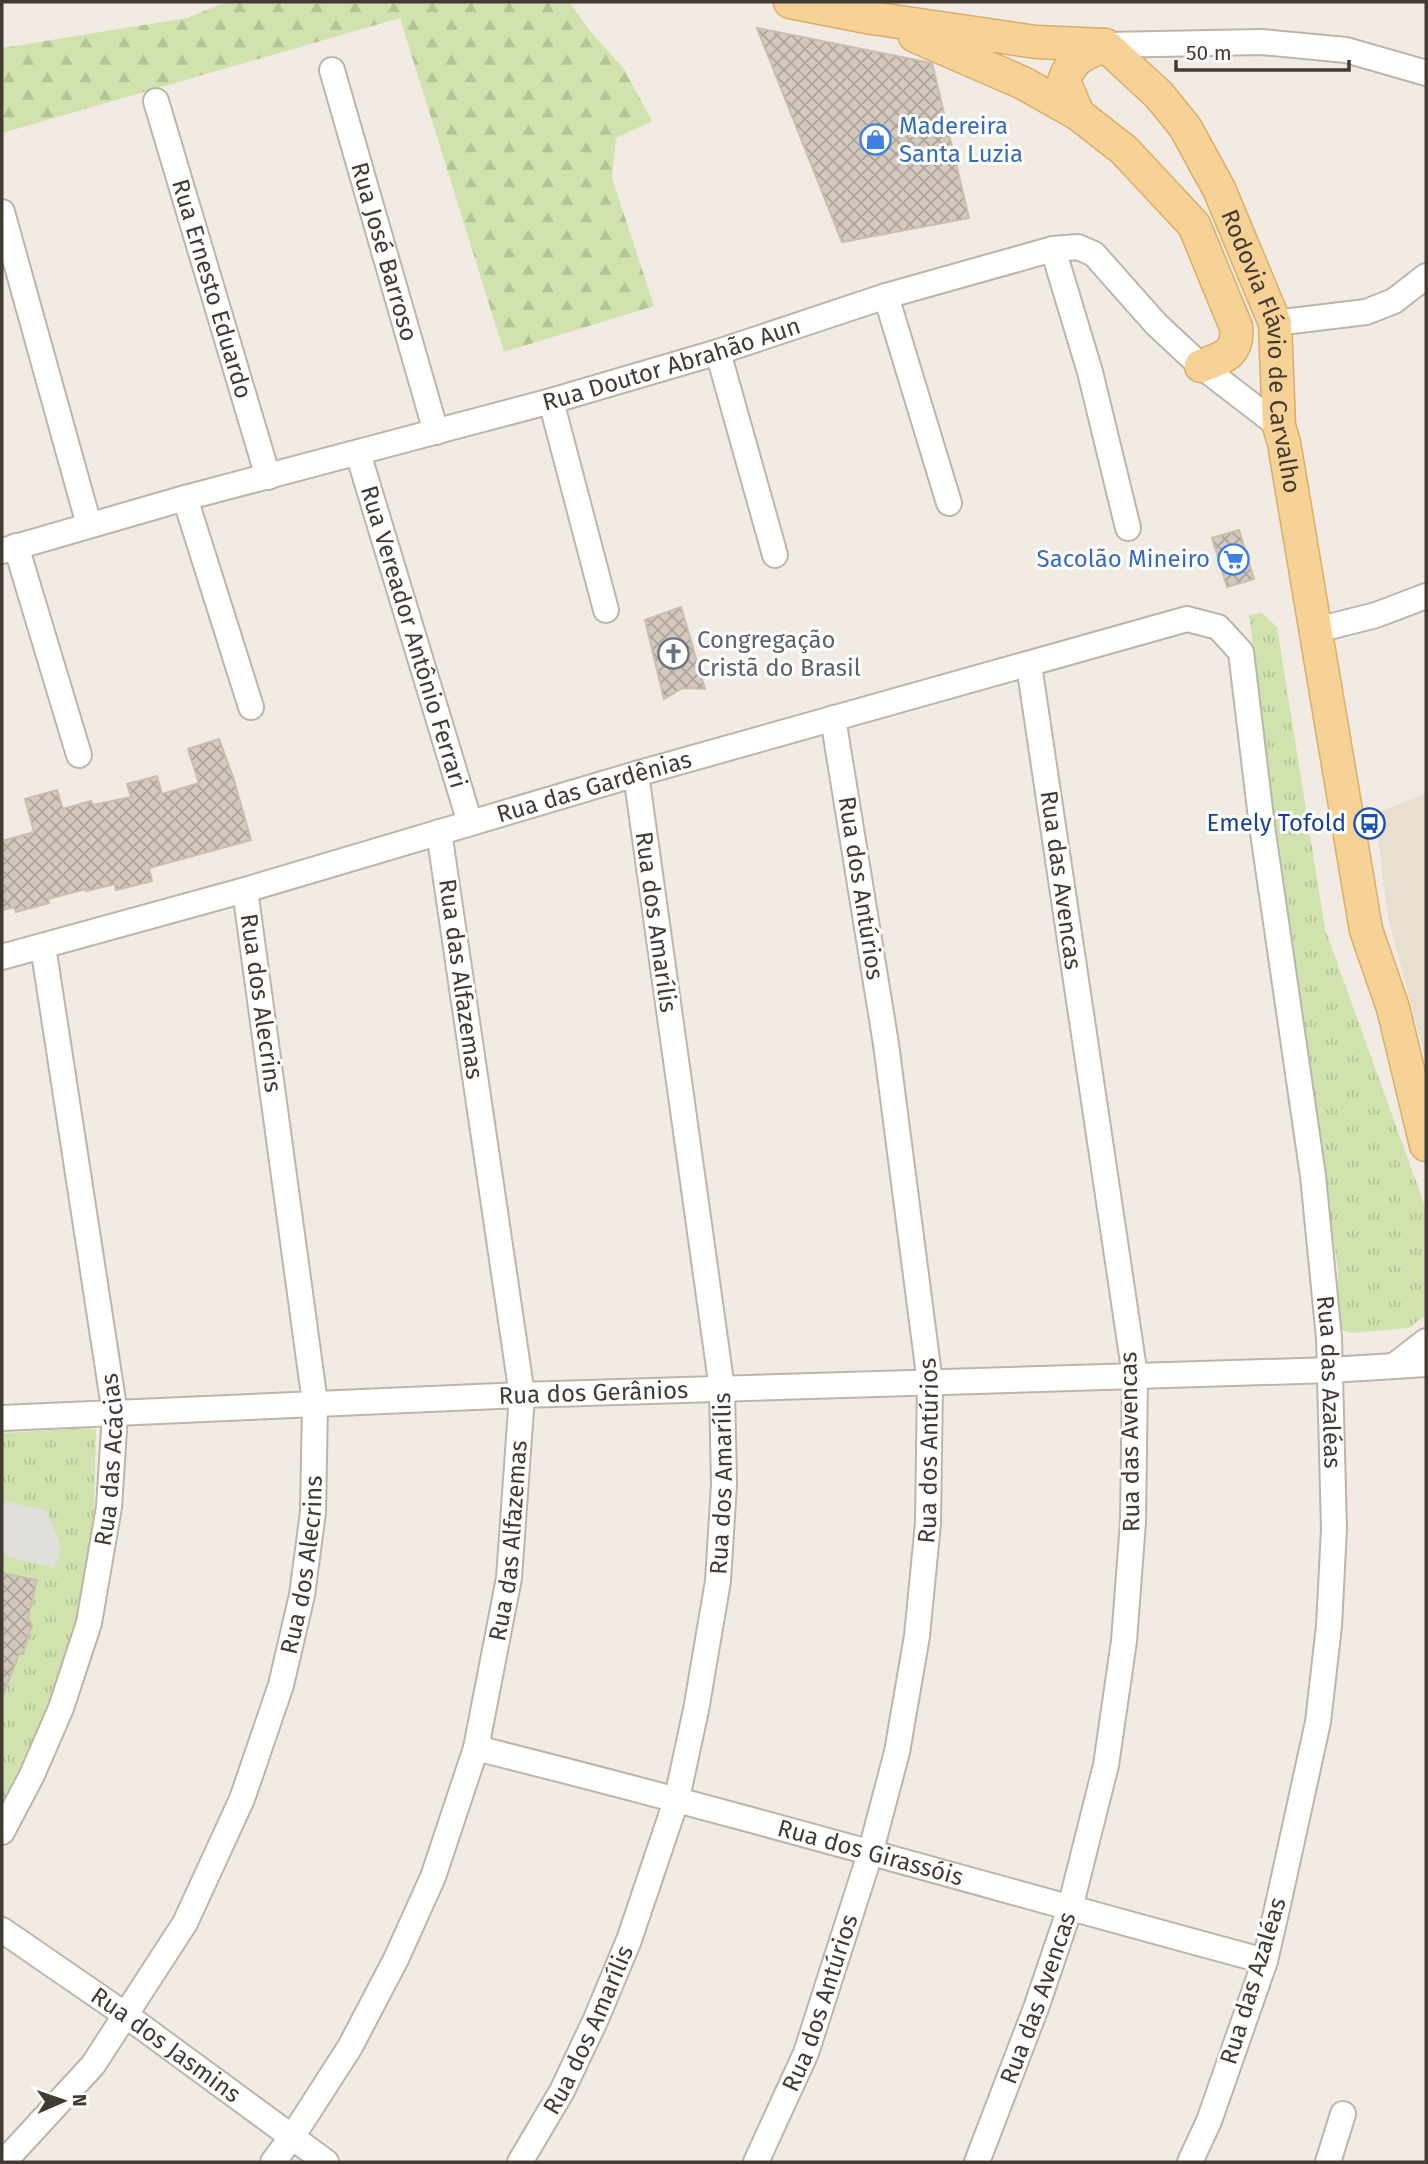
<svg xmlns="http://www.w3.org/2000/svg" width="1428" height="2164" viewBox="0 0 1428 2164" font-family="'Fira Sans',sans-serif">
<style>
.education{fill:#e9dfce}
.forest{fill:url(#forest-firs)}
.park{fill:url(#park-tufts)}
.parking{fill:#e1dfdc}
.building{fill:url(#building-cross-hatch);stroke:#ccbdae;stroke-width:2}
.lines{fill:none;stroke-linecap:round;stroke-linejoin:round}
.minor-casing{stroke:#beb5aa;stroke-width:28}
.major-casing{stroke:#dbad67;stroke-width:35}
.minor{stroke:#fff;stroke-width:24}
.major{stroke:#f7d296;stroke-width:32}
.labels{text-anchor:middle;stroke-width:6;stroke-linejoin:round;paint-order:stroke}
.shop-label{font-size:24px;fill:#366cbe;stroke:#fff;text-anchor:start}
.street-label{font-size:24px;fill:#423b34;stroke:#fff}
.worship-label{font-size:24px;fill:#5b616d;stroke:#fff;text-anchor:start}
.transit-label{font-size:24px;fill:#164399;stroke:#fff;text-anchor:end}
</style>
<defs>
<pattern id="forest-firs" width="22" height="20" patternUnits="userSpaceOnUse" patternTransform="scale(1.75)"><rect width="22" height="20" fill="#d0e3ae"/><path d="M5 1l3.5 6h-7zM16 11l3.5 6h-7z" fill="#b4c496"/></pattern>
<pattern id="park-tufts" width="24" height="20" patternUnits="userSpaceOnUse" patternTransform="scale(1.75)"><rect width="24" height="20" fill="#d0e3ae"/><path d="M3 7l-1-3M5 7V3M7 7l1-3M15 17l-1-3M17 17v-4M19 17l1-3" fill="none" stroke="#b4c496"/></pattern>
<pattern id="building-cross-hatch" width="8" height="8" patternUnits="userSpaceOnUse" patternTransform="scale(1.75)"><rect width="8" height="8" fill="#d4c9bd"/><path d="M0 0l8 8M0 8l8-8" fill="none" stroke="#aea49a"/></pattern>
</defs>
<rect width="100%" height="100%" fill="#f1ebe4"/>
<polygon class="education" points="1426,793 1426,1056 1424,1054 1388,917 1375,814"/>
<polygon class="forest" points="227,2 569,2 590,31 624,69 652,121 616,138 612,178 654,306 504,352 400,18 2,133 2,48 187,18"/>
<g class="park">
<polygon points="1262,613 1277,627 1325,929 1426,1209 1426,1315 1409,1328 1351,1333 1337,1328 1338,1270 1299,1007 1249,615"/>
<polygon points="89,1428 96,1430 94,1509 83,1591 66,1666 2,1815 2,1433"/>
</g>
<polygon class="parking" points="2,1501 46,1510 61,1546 54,1568 2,1555"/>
<g class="building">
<polygon points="757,28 932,63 969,218 842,242"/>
<polygon points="1239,530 1254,579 1227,587 1212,538"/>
<polygon points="681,607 705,689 683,688 664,699 645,620"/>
<polygon points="219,739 234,780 251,840 149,868 152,881 116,890 115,884 86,891 86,889 48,899 49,903 16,912 14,907 2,910 2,841 34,832 25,799 57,790 63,809 91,801 93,805 131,797 127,784 157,776 162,794 199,783 188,749"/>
<polygon points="2,1573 37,1580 28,1618 32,1625 23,1654 19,1654 3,1695"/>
</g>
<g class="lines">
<defs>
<g id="minor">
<polyline points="1105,45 1262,42 1346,50 1426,73"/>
<path id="s1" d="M332,70L436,432"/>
<path id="s2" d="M156,101L268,477"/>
<polyline points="2,212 89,525"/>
<polyline points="1053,249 1090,372 1128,528"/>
<polyline points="886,296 949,503"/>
<polyline points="1275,323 1366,312 1394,301 1426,276"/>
<polyline points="718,352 775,555"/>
<polyline points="551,401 606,610"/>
<path id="s3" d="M358,453L470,823"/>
<polyline points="185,498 251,707"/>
<polyline points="16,546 79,755"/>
<path id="s4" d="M2,551L185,498L551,401L718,352L886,296L1053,249L1078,247L1094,254L1156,324L1201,366L1279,426"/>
<polyline points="1317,630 1376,615 1426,596"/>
<path id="s5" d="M2,957L245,890L636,774L1187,619L1218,627L1241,652L1262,826L1313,1176L1329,1338L1334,1529L1329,1626L1318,1722L1277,1909L1265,1961L1209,2121L1190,2162"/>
<polyline points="1395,1365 1426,1341"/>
<path id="s6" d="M2,1418L522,1395L1331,1370L1426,1364"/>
<path id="s7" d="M476,1748C740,1814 1002,1890 1265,1961"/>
<path id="s8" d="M2,1832L32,1775L61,1708L89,1623L109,1507L115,1414L43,946"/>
<path id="s9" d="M2,1930L127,2016L326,2162"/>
<path id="s10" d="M2,2161L13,2152L93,2065L185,1923L242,1799L281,1685L302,1595L313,1512L315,1403L245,890"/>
<path id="s11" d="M273,2162L292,2137L350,2047L396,1959L433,1877L476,1748L509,1578L522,1395L439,832"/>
<path id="s12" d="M520,2162L562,2091L596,2019L629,1940L677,1798L696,1710L718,1581L724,1484L722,1389L636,774"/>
<path id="s13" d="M756,2162L806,2053L870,1854L897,1752L917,1636L928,1523L930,1383L886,1044L833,718"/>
<path id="s14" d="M977,2162L1036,2008L1070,1908L1106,1765L1124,1641L1133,1522L1135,1376L1029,665"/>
<polyline points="1328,2162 1343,2114"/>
</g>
<g id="major">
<path id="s15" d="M790,2L872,18L1036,42L1105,45L1159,95L1185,127L1219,189L1275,323L1279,426L1284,443L1366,930L1393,1008L1426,1145"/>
<path d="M915,36L1023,83L1078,114L1124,150L1194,225L1236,327C1239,354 1224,357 1201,366"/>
<path d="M1078,114L1064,81C1072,57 1084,55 1105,45"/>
</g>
</defs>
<use href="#minor" class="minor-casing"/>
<use href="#major" class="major-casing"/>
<use href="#minor" class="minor"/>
<use href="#major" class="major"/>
</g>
<defs>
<symbol id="shop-ring" viewBox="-11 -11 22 22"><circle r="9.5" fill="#fff" stroke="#3f7fe0" stroke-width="1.5"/><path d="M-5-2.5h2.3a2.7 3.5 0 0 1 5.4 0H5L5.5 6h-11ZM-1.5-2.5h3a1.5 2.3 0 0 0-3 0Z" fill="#3f7fe0"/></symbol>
<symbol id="supermarket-ring" viewBox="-11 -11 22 22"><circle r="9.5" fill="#fff" stroke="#3f7fe0" stroke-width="1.5"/><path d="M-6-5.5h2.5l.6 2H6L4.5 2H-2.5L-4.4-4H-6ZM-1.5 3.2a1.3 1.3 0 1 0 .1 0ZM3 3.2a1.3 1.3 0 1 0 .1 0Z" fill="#3f7fe0"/></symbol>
<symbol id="church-ring" viewBox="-11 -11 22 22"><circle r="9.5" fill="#fff" stroke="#6b7280" stroke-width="1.5"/><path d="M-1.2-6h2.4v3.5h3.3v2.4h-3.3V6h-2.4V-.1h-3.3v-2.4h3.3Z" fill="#6b7280"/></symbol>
<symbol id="bus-ring" viewBox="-11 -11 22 22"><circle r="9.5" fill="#fff" stroke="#1a4fb4" stroke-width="1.5"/><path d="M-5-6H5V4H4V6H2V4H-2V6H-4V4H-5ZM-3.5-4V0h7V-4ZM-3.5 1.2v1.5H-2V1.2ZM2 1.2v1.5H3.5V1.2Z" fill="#1a4fb4"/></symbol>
</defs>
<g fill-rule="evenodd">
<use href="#shop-ring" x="858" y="122" width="35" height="35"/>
<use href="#supermarket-ring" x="1216" y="542" width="35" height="35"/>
<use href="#church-ring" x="656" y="636" width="35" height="35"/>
<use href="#bus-ring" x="1352" y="806" width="35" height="35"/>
</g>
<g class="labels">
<g class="shop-label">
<text x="899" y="134">Madereira<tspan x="899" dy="28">Santa Luzia</tspan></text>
<text x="1210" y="567" text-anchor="end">Sacolão Mineiro</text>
</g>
<g class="street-label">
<text dy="8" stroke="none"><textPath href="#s1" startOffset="189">Rua José Barroso</textPath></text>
<text dy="8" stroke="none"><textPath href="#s2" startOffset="196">Rua Ernesto Eduardo</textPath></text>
<text dy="8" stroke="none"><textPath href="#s15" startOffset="674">Rodovia Flávio de Carvalho</textPath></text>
<text dy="8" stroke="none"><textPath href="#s4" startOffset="695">Rua Doutor Abrahão Aun</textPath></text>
<text dy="8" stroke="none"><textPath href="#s3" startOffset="192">Rua Vereador Antônio Ferrari</textPath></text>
<text dy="8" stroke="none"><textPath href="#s5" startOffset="616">Rua das Gardênias</textPath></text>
<text transform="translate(1061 880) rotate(82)" y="8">Rua das Avencas</text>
<text transform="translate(861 888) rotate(81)" y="8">Rua dos Antúrios</text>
<text transform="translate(656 922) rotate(82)" y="8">Rua dos Amarílis</text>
<text transform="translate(461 979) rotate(82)" y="8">Rua das Alfazemas</text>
<text transform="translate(261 1003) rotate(82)" y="8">Rua dos Alecrins</text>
<text dy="8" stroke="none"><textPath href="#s5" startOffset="2034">Rua das Azaléas</textPath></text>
<text dy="8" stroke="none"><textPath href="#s6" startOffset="592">Rua dos Gerânios</textPath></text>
<text transform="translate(1130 1442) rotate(-91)" y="8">Rua das Avencas</text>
<text dy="8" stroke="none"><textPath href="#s13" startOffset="738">Rua dos Antúrios</textPath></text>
<text dy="8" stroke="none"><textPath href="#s8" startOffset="392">Rua das Acácias</textPath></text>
<text dy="8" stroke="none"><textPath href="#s12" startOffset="716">Rua dos Amarílis</textPath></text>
<text dy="8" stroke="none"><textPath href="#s11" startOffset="674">Rua das Alfazemas</textPath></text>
<text dy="8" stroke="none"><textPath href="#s10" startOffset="681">Rua dos Alecrins</textPath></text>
<text dy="8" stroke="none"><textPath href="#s7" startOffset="408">Rua dos Girassóis</textPath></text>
<text transform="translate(1253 1981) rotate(-73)" y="8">Rua das Azaléas</text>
<text dy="8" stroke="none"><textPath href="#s14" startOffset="175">Rua das Avencas</textPath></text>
<text dy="8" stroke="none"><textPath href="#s13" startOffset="172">Rua dos Antúrios</textPath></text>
<text dy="8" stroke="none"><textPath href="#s12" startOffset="149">Rua dos Amarílis</textPath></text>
<text dy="8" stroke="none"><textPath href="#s9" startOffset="200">Rua dos Jasmins</textPath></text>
</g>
<g class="worship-label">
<text x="697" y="648">Congregação<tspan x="697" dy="28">Cristã do Brasil</tspan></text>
</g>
<g class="transit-label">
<text x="1346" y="831">Emely Tofold</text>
</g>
</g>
<rect width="1428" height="2164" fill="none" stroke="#423b34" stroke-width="7"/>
<g transform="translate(63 2101) rotate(88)" stroke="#ffffff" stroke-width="5" paint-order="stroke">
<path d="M0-5L12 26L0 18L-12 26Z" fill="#423b34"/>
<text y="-10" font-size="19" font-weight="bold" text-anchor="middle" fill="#423b34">N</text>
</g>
<path d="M1176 60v10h173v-10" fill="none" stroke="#423b34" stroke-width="3.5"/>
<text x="1186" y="60" font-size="21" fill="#423b34" stroke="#ffffff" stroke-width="5" paint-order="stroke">50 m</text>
</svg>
